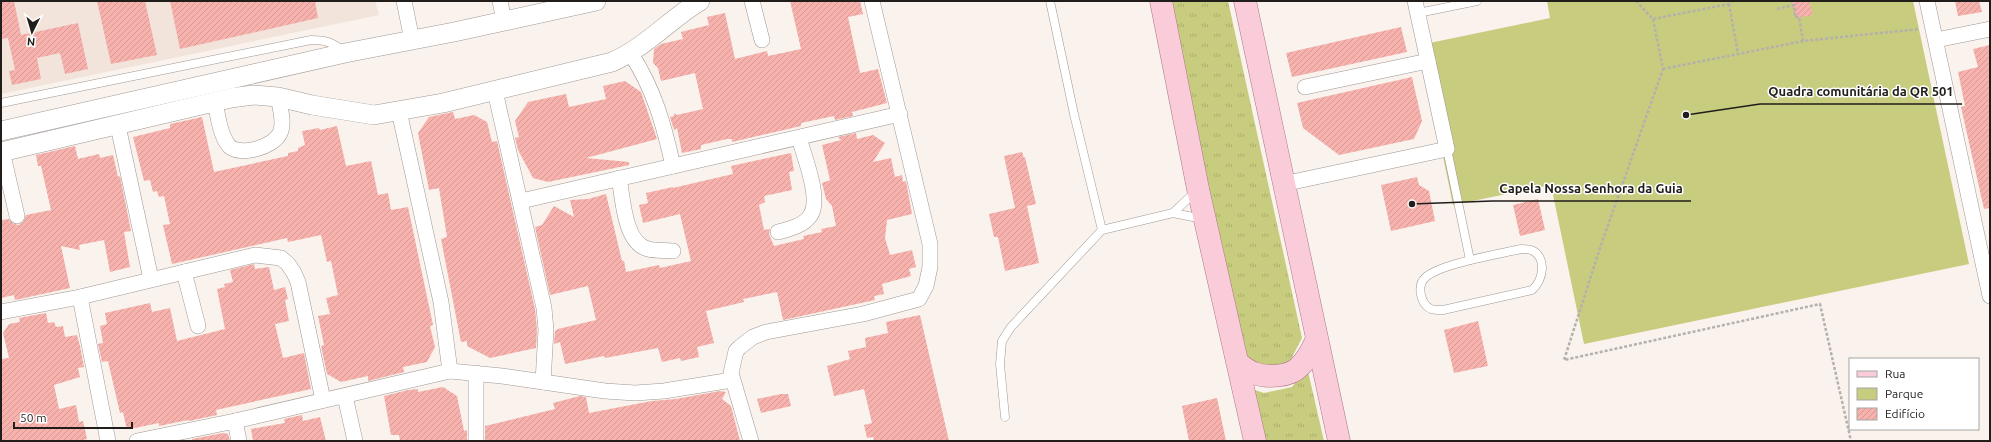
<svg xmlns="http://www.w3.org/2000/svg" width="1991" height="442" viewBox="0 0 1991 442" font-family="Ubuntu,sans-serif">
<style>
.built{fill:#f2e4db}
.grass{fill:url(#grass-tufts)}
.park{fill:#c8cc7e}
.building{fill:url(#building-hatch)}
.lines{fill:none;stroke-linecap:round;stroke-linejoin:round}
.service-casing{stroke:#9f9894;stroke-width:9}
.minor-casing{stroke:#9f9894;stroke-width:16}
.tertiary-casing{stroke:#9f9894;stroke-width:20}
.primary-casing{stroke:#ac7886;stroke-width:23}
.path{stroke:#b6b0ac;stroke-width:2.5;stroke-dasharray:3 2;stroke-linecap:butt}
.service{stroke:#fff;stroke-width:8}
.minor{stroke:#fff;stroke-width:15}
.tertiary{stroke:#fff;stroke-width:19}
.primary{stroke:#facbd9;stroke-width:22}
.leader{fill:none;stroke:#201d1b;stroke-width:1.5}
.callout-dot{fill:#201d1b;stroke:#fff;stroke-width:1.5}
.callout-label{font-size:13px;text-anchor:middle;font-weight:bold;fill:#201d1b;stroke:#fff;stroke-width:3;stroke-linejoin:round;paint-order:stroke}
</style>
<defs>
<pattern id="grass-tufts" width="24" height="20" patternUnits="userSpaceOnUse"><rect width="24" height="20" fill="#c8cc7e"/><path d="M3 7l-1-3M5 7V3M7 7l1-3M15 17l-1-3M17 17v-4M19 17l1-3" fill="none" stroke="#acaf6c"/></pattern>
<pattern id="building-hatch" width="6" height="6" patternUnits="userSpaceOnUse"><rect width="6" height="6" fill="#f7b2ad"/><path d="M-1 1l2-2M0 6l6-6M5 7l2-2" fill="none" stroke="#d39994"/></pattern>
</defs>
<rect width="100%" height="100%" fill="#f9f2ed"/>
<polygon class="built" points="1,1 375,1 379,15 1,94"/>
<g class="grass">
<polygon points="1162,1 1228,1 1302,338 1290,361 1274,372 1241,359"/>
<polygon points="1307,367 1324,441 1256,441 1243,386 1264,393 1292,387"/>
</g>
<polygon class="park" points="1547,1 1913,1 1969,264 1584,344 1551,185 1453,205 1420,45 1550,18"/>
<g class="building">
<polygon points="1,1 14,1 21,35 78,23 88,69 65,74 60,53 37,58 41,79 12,85 9,71 15,70 8,38 1,39"/>
<polygon points="97,1 145,1 157,55 111,64"/>
<polygon points="170,1 315,1 318,18 180,49"/>
<polygon points="790,1 860,1 863,14 848,17 860,73 878,69 887,103 852,112 853,116 835,120 834,116 801,123 801,126 732,142 732,139 727,139 701,145 701,149 682,153 677,128 674,130 670,117 674,116 674,113 677,115 703,109 695,73 661,81 658,68 653,63 654,49 661,44 683,39 681,32 709,25 707,17 725,13 735,59 767,51 768,56 801,49"/>
<polygon points="1791,1 1809,1 1813,15 1796,18"/>
<polygon points="1955,1 1979,1 1982,12 1958,16"/>
<polygon points="1401,27 1407,52 1292,77 1286,53"/>
<polygon points="1990,45 1990,208 1984,209 1961,107 1965,106 1958,72 1978,67 1973,49"/>
<polygon points="1412,77 1422,121 1414,139 1339,155 1303,128 1297,103"/>
<polygon points="625,81 641,92 657,139 586,158 629,162 629,165 548,182 533,178 518,150 515,138 519,137 515,121 528,102 566,94 569,107 606,99 603,86"/>
<polygon points="453,112 455,119 474,115 487,122 492,142 497,141 535,309 537,330 536,348 490,358 467,346 467,341 461,342 441,239 447,237 439,188 429,190 418,133 429,117"/>
<polygon points="202,117 214,172 288,156 288,153 298,151 298,148 305,145 302,131 319,128 320,130 337,126 346,166 371,161 378,195 388,193 391,210 408,207 433,325 430,326 435,347 427,362 403,367 404,372 368,381 368,376 341,382 327,374 321,346 324,345 318,316 330,314 326,298 338,295 331,261 327,262 321,235 288,242 287,238 172,264 163,225 170,224 164,196 159,197 157,191 153,192 150,180 144,181 133,137 170,128 170,124"/>
<polygon points="856,133 857,139 873,135 885,143 873,162 891,158 895,177 902,175 903,182 906,181 912,214 887,220 885,238 890,255 912,250 916,267 909,269 911,276 882,284 884,294 874,296 875,300 783,320 777,292 743,299 744,302 706,311 714,343 697,347 699,357 681,361 680,358 662,362 658,348 605,358 604,356 565,364 560,342 554,344 555,331 558,329 596,320 588,286 550,295 535,227 542,225 554,206 574,217 570,200 588,199 606,194 622,261 624,261 626,272 659,265 660,268 691,261 680,214 643,223 639,205 648,203 646,193 673,187 673,188 733,174 731,166 791,153 794,171 789,172 792,190 764,196 765,202 759,205 764,230 770,229 769,234 774,246 804,239 803,236 822,232 821,229 836,226 832,206 826,199 822,183 830,180 822,145 841,140 838,137"/>
<polygon points="75,146 78,159 99,154 100,158 113,155 118,177 120,176 131,231 124,232 130,267 110,272 104,240 79,245 80,250 61,246 70,288 15,300 14,295 1,298 1,220 9,219 14,224 19,225 23,222 26,215 51,210 41,166 38,166 36,155"/>
<polygon points="1022,152 1024,158 1025,157 1036,204 1027,206 1039,263 1005,271 998,237 994,237 989,214 1015,208 1004,156"/>
<polygon points="1417,177 1419,185 1429,191 1435,221 1391,231 1381,185"/>
<polygon points="1538,199 1545,230 1520,236 1513,205"/>
<polygon points="254,264 255,269 269,267 274,290 285,287 288,299 285,300 289,321 275,324 283,358 304,353 311,389 216,410 217,415 189,421 188,420 159,426 159,423 130,429 126,426 123,412 120,413 108,361 102,362 98,344 103,343 100,326 107,324 105,313 150,303 152,312 170,308 177,341 225,329 217,289 225,287 224,284 233,282 230,270"/>
<polygon points="46,313 48,323 54,322 56,327 63,326 65,337 77,335 80,346 84,367 78,368 80,377 54,385 59,409 76,405 79,422 83,421 87,439 79,441 1,441 1,359 9,358 3,333 9,324 20,322 19,318"/>
<polygon points="920,315 949,441 874,441 873,437 867,438 864,425 872,423 864,389 834,396 827,366 850,359 848,351 866,347 865,338 888,333 886,322"/>
<polygon points="1478,321 1488,366 1454,373 1444,330"/>
<polygon points="443,387 457,396 464,431 467,430 467,441 400,441 399,435 391,435 384,396 408,390 418,389 418,392"/>
<polygon points="720,391 726,392 722,399 731,406 740,441 485,441 485,426 555,409 553,403 580,396 586,397 589,413 652,401 676,399"/>
<polygon points="781,394 788,394 791,406 761,413 757,399"/>
<polygon points="1217,398 1226,441 1189,441 1182,406"/>
<polygon points="302,415 303,421 320,417 326,441 253,441 251,429 285,423 284,419"/>
<polygon points="223,433 228,434 230,441 192,441 192,439"/>
</g>
<g class="lines">
<defs>
<g id="service">
<polyline points="1050,1 1074,114 1102,230"/>
<polyline points="1418,13 1477,1"/>
<path d="M1,103L311,40C325,40 332,42 343,51"/>
<polyline points="1447,149 1470,260"/>
<polyline points="1173,213 1196,191"/>
<path d="M1521,249C1524,249 1528,249 1531,250C1547,256 1544,280 1532,290L1443,310C1440,310 1434,310 1431,309C1420,304 1417,285 1425,278C1438,264 1500,254 1521,249Z"/>
<polyline points="1005,417 1000,364 1002,341 1011,327 1102,230 1173,213 1203,219"/>
</g>
<g id="minor">
<polyline points="404,1 412,40"/>
<polyline points="500,1 504,21"/>
<polyline points="752,1 762,40"/>
<polyline points="1927,1 1990,296"/>
<polyline points="1936,40 1990,29"/>
<path d="M631,54C654,89 664,125 673,166"/>
<polyline points="1305,87 1428,61"/>
<polyline points="495,91 544,308 546,330 543,382"/>
<path d="M215,102C218,116 220,135 229,146C240,157 274,147 280,133C285,123 280,108 278,97"/>
<polyline points="399,111 441,302 450,371"/>
<polyline points="118,126 151,279"/>
<polyline points="2,151 17,216"/>
<path d="M619,178C623,198 624,243 648,249C656,251 665,250 673,251"/>
<polyline points="1283,184 1447,149 1415,1"/>
<polyline points="521,201 900,114"/>
<path d="M778,232C789,229 803,226 810,216C822,200 804,156 799,138"/>
<polyline points="184,272 198,326"/>
<polyline points="80,297 108,441"/>
<polyline points="1,312 80,297 255,255 281,258 288,264 294,273 298,282 323,400"/>
<polyline points="476,373 476,441"/>
<polyline points="345,396 355,441"/>
<polyline points="235,421 239,441"/>
<polyline points="137,441 235,421 450,371 502,376 605,391 635,393 664,391 732,380"/>
<polyline points="751,441 731,373 736,351 740,347 753,337 766,332 863,314 919,299 926,286 930,267 930,244 872,1"/>
</g>
<g id="tertiary">
<polyline points="1,131 345,53 454,32 596,1"/>
<path d="M1,152L231,98L253,95L278,97L312,105L374,115L443,103L612,62C646,47 669,20 700,1"/>
</g>
<g id="primary">
<polyline points="1161,1 1198,189 1255,441"/>
<polyline points="1245,1 1339,441"/>
<path d="M1238,363C1243,367 1248,371 1254,373C1266,378 1290,377 1299,367C1307,360 1312,350 1316,341"/>
</g>
</defs>
<use href="#service" class="service-casing"/>
<use href="#minor" class="minor-casing"/>
<use href="#tertiary" class="tertiary-casing"/>
<use href="#primary" class="primary-casing"/>
<g class="path">
<polyline points="1636,1 1653,19 1729,4 1733,1"/>
<polyline points="1729,4 1738,54"/>
<polyline points="1777,9 1794,5 1795,17 1799,17 1803,41"/>
<polyline points="1653,19 1663,69 1600,248 1564,360 1820,304 1851,441"/>
<polyline points="1663,69 1803,41 1919,29"/>
</g>
<use href="#service" class="service"/>
<use href="#minor" class="minor"/>
<use href="#tertiary" class="tertiary"/>
<use href="#primary" class="primary"/>
</g>
<path class="leader" d="M1686 115L1760 104H1962M1412 204L1492 201H1691"/>
<g class="callout-dot">
<circle cx="1686" cy="115" r="4"/>
<circle cx="1412" cy="204" r="4"/>
</g>
<g class="callout-label">
<text x="1861" y="96">Quadra comunitária da QR 501</text>
<text x="1591" y="193">Capela Nossa Senhora da Guia</text>
</g>
<rect width="1991" height="442" fill="none" stroke="#201d1b" stroke-width="4"/>
<rect x="1849" y="358" width="130" height="72" fill="#ffffff" stroke="#a6a5a4"/>
<rect x="1857" y="371" width="20" height="6" fill="#facbd9" stroke="#a6a5a4"/>
<text x="1885" y="378" font-size="12" fill="#201d1b">Rua</text>
<rect x="1857" y="388" width="20" height="12" fill="#c8cc7e" stroke="#a6a5a4"/>
<text x="1885" y="398" font-size="12" fill="#201d1b">Parque</text>
<rect x="1857" y="408" width="20" height="12" fill="url(#building-hatch)" stroke="#a6a5a4"/>
<text x="1885" y="418" font-size="12" fill="#201d1b">Edifício</text>
<g transform="translate(32 32) rotate(185)" stroke="#ffffff" stroke-width="3" paint-order="stroke">
<path d="M0-3L7 15L0 10L-7 15Z" fill="#201d1b"/>
<text y="-6" font-size="11" font-weight="bold" text-anchor="middle" fill="#201d1b">N</text>
</g>
<path d="M14 422v6h118v-6" fill="none" stroke="#201d1b" stroke-width="2"/>
<text x="20" y="422" font-size="12" fill="#201d1b" stroke="#ffffff" stroke-width="3" paint-order="stroke">50 m</text>
</svg>
